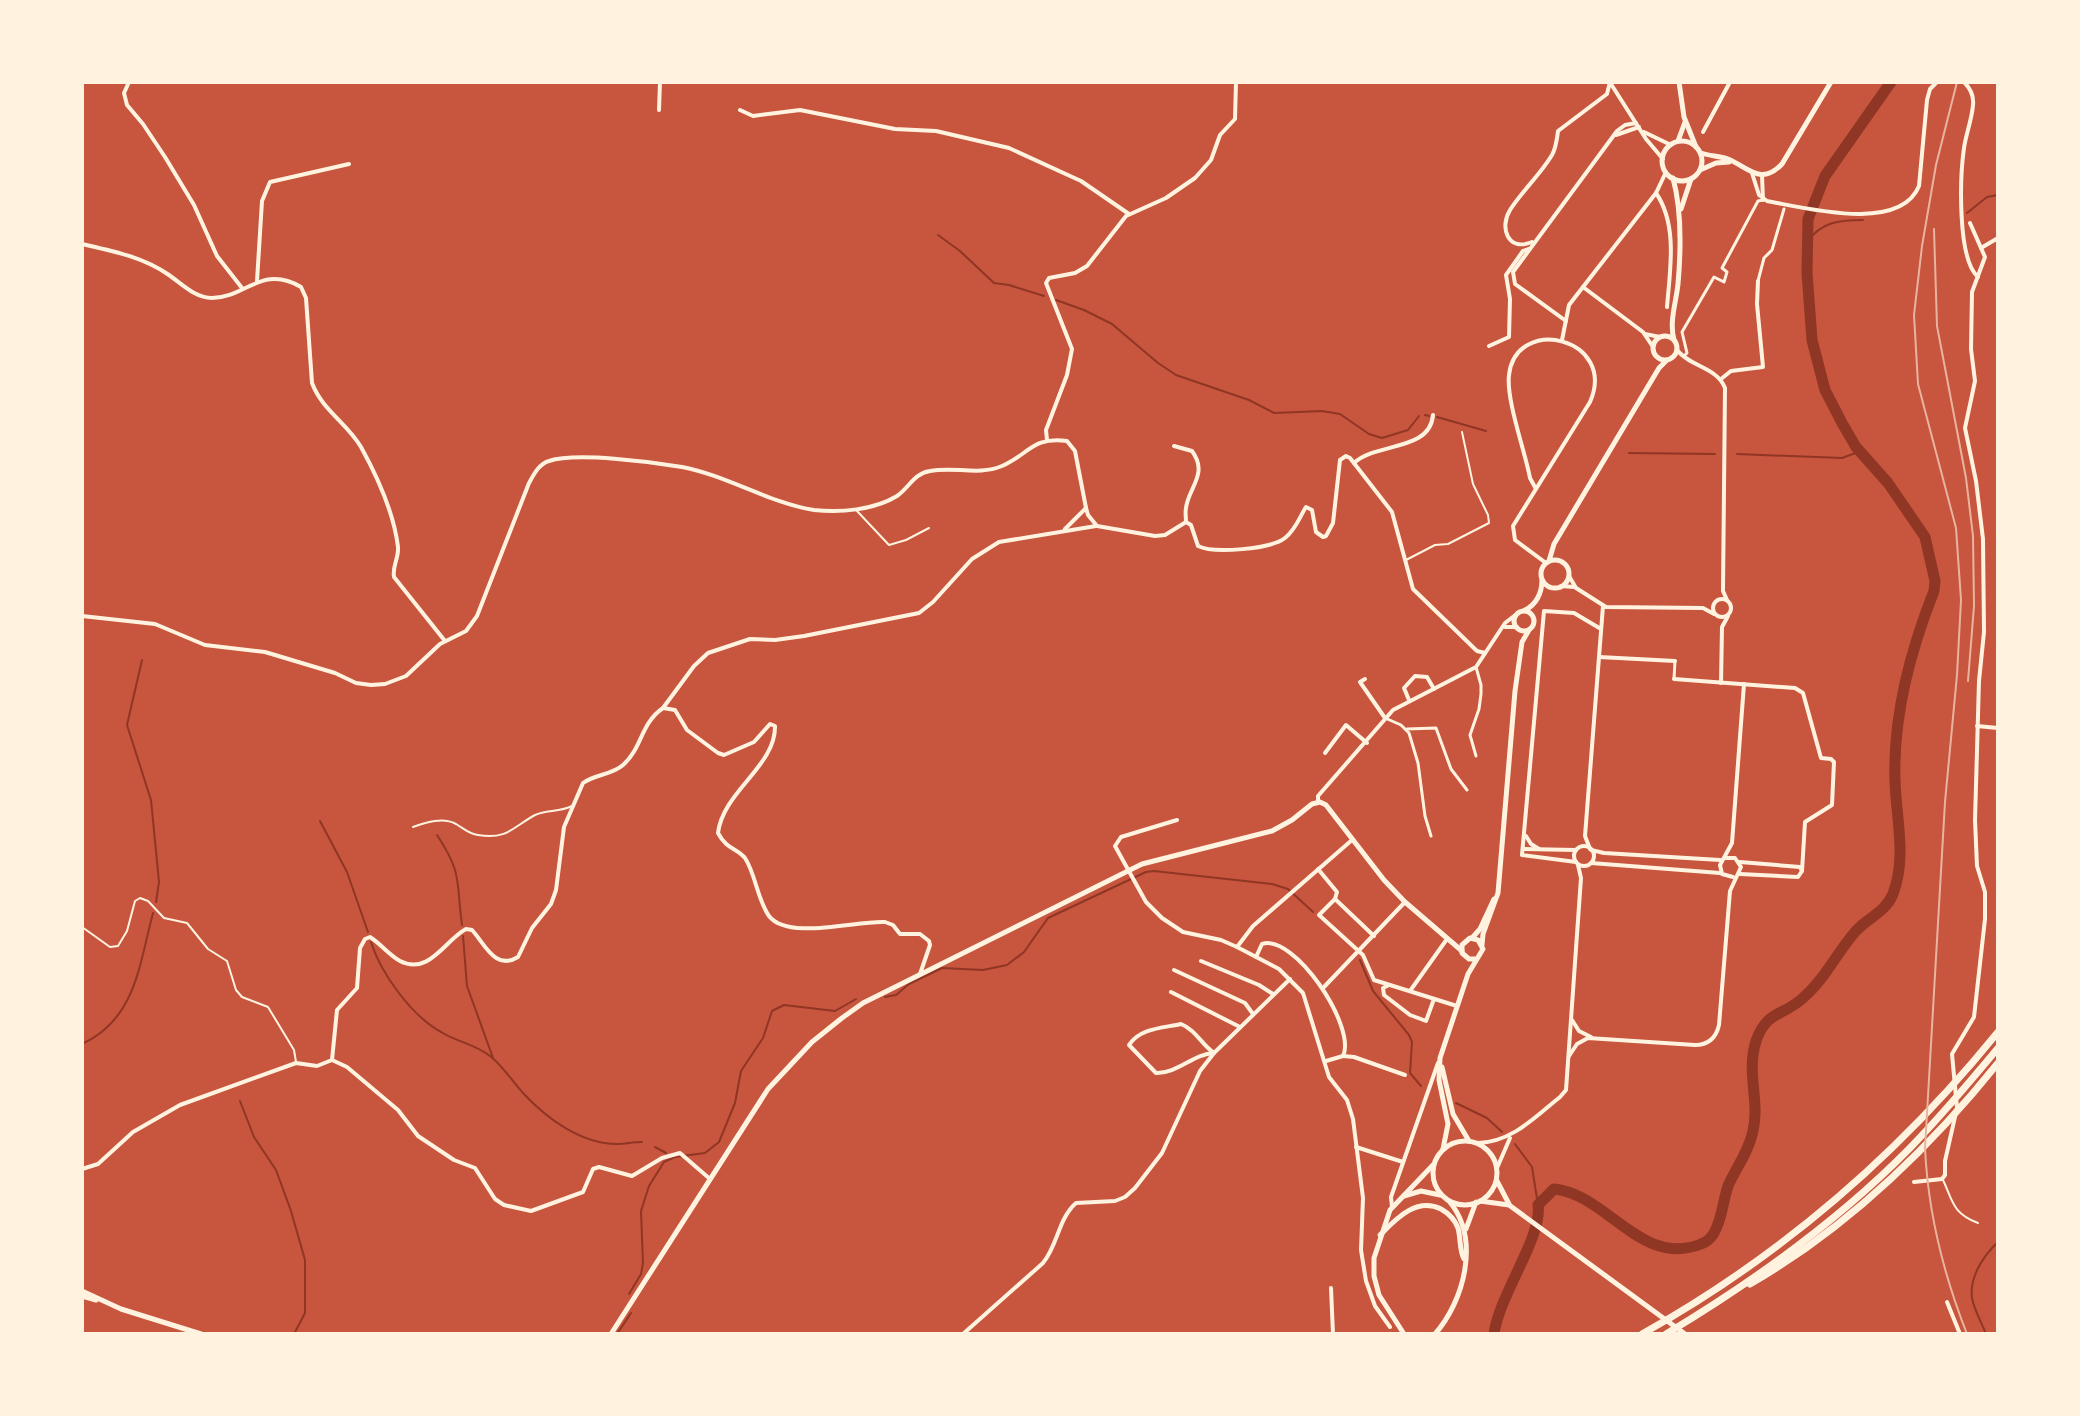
<svg xmlns="http://www.w3.org/2000/svg" width="2080" height="1416" viewBox="0 0 2080 1416" font-family="Arial,sans-serif">
<style>
.lines{fill:none;stroke-linecap:round;stroke-linejoin:round}
.stream{stroke:#8f3625;stroke-width:2}
.river{stroke:#8f3625;stroke-width:11}
.service{stroke:#fff3e0;stroke-width:2}
.pedestrian{stroke:#fff3e0;stroke-width:3}
.minor{stroke:#fff3e0;stroke-width:4}
.tertiary{stroke:#fff3e0;stroke-width:5}
.secondary{stroke:#fff3e0;stroke-width:5}
.motorway{stroke:#fff3e0;stroke-width:7}
.rail{stroke:#e9b49f;stroke-width:2}
</style>
<rect width="100%" height="100%" fill="#c8553d"/>
<g class="lines">
<g class="stream">
<polyline points="1967,213 1987,197 1998,195"/>
<polyline points="938,235 960,251 994,283 1009,285 1044,296"/>
<path d="M1807,242C1821,222 1839,220 1863,220"/>
<polyline points="1056,300 1084,310 1112,324 1158,363 1176,375 1249,400 1274,413 1322,411 1340,414 1369,434 1382,438 1408,430 1419,416"/>
<polyline points="1425,415 1429,416"/>
<polyline points="1437,417 1486,431"/>
<polyline points="1629,453 1715,454"/>
<polyline points="1737,454 1842,458 1861,451"/>
<polyline points="142,660 127,725 151,800 159,882 156,902"/>
<polyline points="320,821 347,872 368,932"/>
<path d="M437,835C463,874 456,882 462,925"/>
<polyline points="463,936 467,986 493,1058"/>
<path d="M371,942C381,974 412,1016 441,1032C457,1042 475,1044 490,1056C503,1066 512,1081 523,1093C546,1118 581,1144 617,1144C625,1144 633,1142 642,1142"/>
<polyline points="1360,960 1373,991 1409,1035 1412,1042 1410,1073 1421,1086"/>
<polyline points="885,997 896,995 909,984 942,968 983,970 1007,965 1024,952 1048,918 1146,872 1154,871 1272,884 1288,889 1313,912"/>
<path d="M82,1044C136,1019 139,965 153,913"/>
<polyline points="240,1101 254,1137 276,1170 291,1211 305,1260 305,1313 294,1334"/>
<polyline points="1456,1103 1487,1118 1502,1132"/>
<polyline points="1515,1144 1532,1167 1538,1205"/>
<polyline points="655,1147 666,1153"/>
<polyline points="629,1294 641,1274 643,1263 641,1211 649,1186 664,1162 675,1157 705,1153 719,1142 735,1103 741,1071 763,1038 772,1011 784,1005 835,1011 856,999"/>
<polyline points="617,1334 631,1313"/>
<path d="M1986,1334C1982,1323 1974,1310 1972,1298C1969,1277 1984,1255 1998,1242"/>
</g>
<path class="river" d="M1494,1334C1499,1295 1543,1236 1538,1205L1554,1189C1607,1194 1641,1268 1701,1244C1707,1242 1711,1238 1714,1233C1722,1219 1723,1201 1728,1186C1736,1168 1749,1151 1753,1131C1760,1101 1746,1073 1756,1041C1767,1010 1782,1017 1803,998C1825,979 1836,954 1855,932C1867,918 1885,913 1893,894C1907,857 1896,818 1895,780C1893,717 1911,649 1934,591L1935,581L1925,537L1888,483L1856,447L1842,423L1825,390L1812,340L1807,273L1808,219L1825,176L1891,82"/>
<g class="service">
<polyline points="857,511 889,545 906,540 929,528"/>
<polyline points="1406,560 1435,545 1448,544 1489,523 1488,515 1473,484 1462,432"/>
<path d="M413,827C427,822 443,817 456,824C463,828 469,834 478,835C507,840 513,827 535,815C546,810 560,812 572,806"/>
<polyline points="82,927 110,947 118,946 127,931 135,901 140,898 148,901 164,918 187,923 208,949 227,961 236,990 242,997 268,1007 294,1050 296,1062"/>
<path d="M1943,1180C1953,1201 1952,1213 1978,1223"/>
</g>
<g class="pedestrian">
<polyline points="1758,281 1764,258 1772,250 1784,209"/>
<polyline points="1685,355 1687,353 1682,332 1714,277 1724,282 1727,272 1722,268 1758,201 1763,200"/>
<polyline points="1476,667 1481,685 1481,694 1479,709 1470,735 1476,756"/>
<polyline points="1674,679 1675,661"/>
<polyline points="1385,718 1401,725 1409,733 1418,763 1425,816 1431,836"/>
<polyline points="1407,729 1436,728 1451,769 1467,790"/>
</g>
<g class="minor">
<polyline points="129,82 124,93 127,105 143,124 165,157 194,205 217,256 242,288"/>
<path d="M1964,82C1970,88 1974,96 1973,105C1972,119 1966,134 1964,148C1960,176 1957,259 1978,277"/>
<polyline points="1611,84 1646,139 1663,159"/>
<polyline points="659,110 660,82"/>
<polyline points="740,110 753,116 800,110 895,129 936,131 1009,148 1081,181 1129,214"/>
<polyline points="1644,132 1671,145"/>
<polyline points="1703,132 1730,82"/>
<polyline points="1616,135 1639,127"/>
<path d="M1752,173L1759,195L1767,201C1806,208 1900,233 1919,186L1927,100L1930,89L1937,82"/>
<polyline points="1762,175 1763,200"/>
<path d="M1656,193C1678,225 1670,270 1667,307"/>
<path d="M1532,242C1508,252 1499,228 1510,210C1522,191 1540,175 1552,155C1556,148 1557,139 1558,131L1607,94L1610,82"/>
<path d="M82,244C113,251 143,257 169,275C182,284 195,298 212,298C245,298 262,264 301,287L306,298L312,383C322,410 347,423 361,447C377,476 394,514 398,547C399,558 392,566 394,577L445,641"/>
<polyline points="1981,248 1998,238"/>
<polyline points="257,281 262,201 270,182 349,164"/>
<polyline points="1583,287 1643,332 1653,347"/>
<polyline points="1566,321 1515,284 1513,272 1617,131 1625,125 1636,123"/>
<polyline points="1645,334 1660,337"/>
<polyline points="1562,340 1569,305 1656,193 1666,172"/>
<polyline points="1489,346 1509,337 1510,299 1506,275 1523,251 1529,249"/>
<path d="M1677,350C1690,367 1717,367 1725,388L1723,591L1727,600"/>
<polyline points="1721,379 1731,371 1763,367 1757,304 1758,281"/>
<polyline points="1047,440 1046,430 1067,375 1072,349 1046,283 1049,278 1075,273 1087,266 1126,216 1166,198 1195,178 1211,160 1220,135 1235,119 1236,82"/>
<path d="M1174,446L1192,451C1209,474 1188,488 1186,508C1185,513 1186,517 1186,522"/>
<path d="M1354,463C1376,442 1430,452 1433,415"/>
<path d="M1536,489L1530,478C1525,451 1506,400 1509,375C1516,314 1618,338 1590,402L1513,526L1515,540L1546,563"/>
<polyline points="1065,529 1086,508"/>
<polyline points="1569,576 1576,588 1606,607 1703,608 1714,614"/>
<polyline points="1561,586 1574,587"/>
<circle cx="1722" cy="608" r="9"/>
<path d="M82,616L155,624L205,645L265,652L335,673L356,683L371,685L385,684L406,676L440,644L466,631L477,616L529,483C534,474 539,464 549,461C576,452 652,462 682,467C725,475 770,503 814,510C840,513 874,510 897,496C910,487 913,474 930,471C954,466 978,476 1002,466C1028,455 1033,436 1067,441L1075,451L1086,508L1088,515L1097,526L1155,536L1165,535L1186,522L1191,525L1198,546C1214,554 1271,549 1285,538C1296,529 1299,518 1306,507L1312,510L1316,532L1323,537L1326,536L1333,523L1340,460L1346,456L1350,458L1392,512L1413,589L1477,651L1485,653"/>
<polyline points="1505,627 1517,627"/>
<polyline points="1599,657 1675,661"/>
<polyline points="1365,679 1360,682 1385,718"/>
<polyline points="1674,679 1795,688 1803,693 1821,758 1831,759 1834,762 1832,805 1805,822 1802,871"/>
<polyline points="1721,683 1722,627 1728,616"/>
<polyline points="1409,700 1404,688 1415,676 1427,677 1434,689"/>
<polyline points="663,708 694,666 708,653 750,639 775,640 804,636 919,613 933,602 972,559 999,542 1096,526"/>
<polyline points="1977,726 1998,728"/>
<polyline points="1325,753 1346,725 1367,743"/>
<polyline points="1318,802 1318,796 1393,710 1476,667 1505,623 1518,613"/>
<polyline points="1177,820 1121,837 1115,846 1146,902 1162,918 1183,932 1221,940 1237,947 1279,969 1303,993 1329,1077 1347,1100 1353,1119 1363,1198 1361,1250 1366,1281 1375,1306 1390,1327"/>
<polyline points="1526,836 1531,844 1539,849"/>
<circle cx="1584" cy="856" r="10"/>
<polyline points="1523,849 1576,850"/>
<polyline points="1590,849 1585,836 1603,606"/>
<polyline points="1591,850 1604,853 1720,860"/>
<polyline points="1576,862 1522,855 1544,611 1574,613 1601,629"/>
<polyline points="1591,863 1720,873"/>
<polyline points="1318,869 1337,892 1335,899"/>
<polyline points="1740,874 1798,877 1802,871 1800,867 1740,862"/>
<polyline points="1733,877 1722,874 1720,865 1732,843 1744,684"/>
<polyline points="1374,936 1335,899 1319,915 1363,955 1374,980 1457,1006"/>
<polyline points="1237,947 1253,926 1352,840"/>
<path d="M1256,957L1262,944C1294,933 1357,1027 1343,1056L1326,1061"/>
<polyline points="1201,961 1259,985 1273,994"/>
<polyline points="1174,970 1245,1003 1253,1014"/>
<polyline points="1389,985 1383,988 1384,995 1410,1015 1426,1021 1434,999"/>
<polyline points="1324,987 1405,902"/>
<polyline points="1410,991 1447,939"/>
<polyline points="1171,992 1240,1027"/>
<polyline points="1572,1020 1579,1031 1591,1037"/>
<path d="M1181,1024C1196,1030 1201,1044 1214,1053C1193,1054 1177,1074 1156,1073L1129,1045C1140,1028 1163,1028 1181,1024Z"/>
<polyline points="1343,1056 1354,1057 1405,1075"/>
<path d="M1569,1056L1577,1044L1588,1038L1695,1045C1708,1045 1716,1038 1719,1025L1730,891L1741,867L1735,858H1726"/>
<path d="M332,1060L337,1010L357,988L360,948L365,939L370,937C381,944 389,955 400,961C429,976 445,940 466,929L472,930C485,944 495,971 518,957L532,928L551,904L556,890L564,827L583,783C595,774 612,775 623,765C643,747 640,724 663,708L675,710L687,730L718,753L724,755L754,742L770,724L775,726C776,766 723,791 718,833C727,850 737,848 745,858C756,875 757,899 769,916C788,941 858,920 885,922L893,925L900,934H920L929,941L930,945L920,974"/>
<path d="M1478,1143C1512,1142 1535,1117 1560,1097L1566,1090L1581,878L1578,865"/>
<polyline points="1356,1147 1403,1162"/>
<polyline points="1497,1168 1510,1138"/>
<polyline points="82,1169 98,1164 133,1132 180,1105 296,1063 317,1066 332,1060 347,1067 398,1110 418,1136 454,1160 475,1168 495,1199 504,1205 531,1211 583,1192 593,1169 599,1167 632,1176 662,1158 680,1153 710,1179"/>
<polyline points="1914,1182 1942,1179 1945,1175 1945,1161 1957,1108 1952,1054 1974,1017 1985,919 1985,892 1977,866 1975,820 1979,681 1984,632 1983,539 1976,481 1965,428 1975,381 1971,349 1972,292 1985,257 1970,223"/>
<polyline points="1392,1207 1391,1197 1438,1063"/>
<polyline points="1331,1288 1333,1334"/>
<polyline points="1947,1302 1960,1334"/>
<path d="M963,1334L1043,1263C1058,1245 1058,1219 1076,1203L1115,1201L1125,1197L1135,1188L1162,1153L1200,1071L1214,1053L1290,979"/>
</g>
<g class="tertiary">
<polyline points="1679,82 1684,117 1696,147"/>
<polyline points="1678,141 1685,122"/>
<polyline points="611,1334 768,1089 812,1042 842,1018 863,1003 1142,864 1272,831 1292,820 1312,804 1320,802 1326,805 1384,880 1405,902 1462,951"/>
</g>
<g class="secondary">
<circle cx="1682" cy="161" r="20"/>
<path d="M1701,153C1710,156 1719,156 1728,159C1749,168 1761,186 1782,164L1831,82"/>
<polyline points="1700,170 1716,163 1729,162"/>
<path d="M1673,178C1682,211 1681,250 1678,284C1676,303 1669,322 1674,340"/>
<polyline points="1681,209 1691,179"/>
<circle cx="1665" cy="348" r="12"/>
<circle cx="1555" cy="574" r="14"/>
<polyline points="1549,561 1554,544 1659,368 1666,361"/>
<path d="M1525,610C1536,605 1542,593 1542,580"/>
<circle cx="1524" cy="621" r="10"/>
<polyline points="1472,938 1480,929 1494,899"/>
<polyline points="1482,945 1483,934 1498,893 1515,691 1522,642 1529,630"/>
<polyline points="1442,1067 1453,1114 1469,1141"/>
<circle cx="1465" cy="1173" r="32"/>
<polyline points="1443,1149 1448,1124 1439,1080 1440,1058 1468,974 1483,949 1478,940 1470,938 1462,945 1462,953 1469,959 1476,959"/>
<polyline points="1497,1181 1509,1204"/>
<polyline points="1404,1196 1421,1191 1440,1195"/>
<polyline points="1480,1201 1509,1205 1685,1334"/>
<polyline points="1466,1229 1476,1202"/>
<path d="M1380,1235C1396,1219 1416,1197 1441,1209C1448,1213 1455,1220 1458,1228C1461,1239 1459,1249 1464,1259"/>
<polyline points="82,1291 121,1309 201,1334"/>
<polyline points="82,1296 96,1300"/>
<polyline points="1404,1334 1379,1295 1374,1276 1374,1258 1390,1210 1433,1165"/>
<path d="M1435,1334C1464,1301 1481,1239 1449,1201"/>
</g>
<g class="motorway">
<path d="M1750,1284C1847,1228 1928,1150 1998,1063"/>
<path d="M1642,1334C1780,1257 1899,1154 1998,1032"/>
<path d="M1666,1334C1751,1283 1839,1220 1909,1149C1940,1117 1969,1083 1998,1048"/>
</g>
<g class="rail">
<path d="M1957,82L1936,165L1922,246L1914,315L1918,384L1956,528L1961,600L1957,675L1945,802L1925,1148C1928,1214 1943,1273 1967,1334"/>
<polyline points="1934,229 1937,326 1966,478 1973,536 1974,606 1968,681"/>
</g>
</g>
<rect width="2080" height="1416" fill="none" stroke="#fff3e0" stroke-width="168"/>
</svg>
